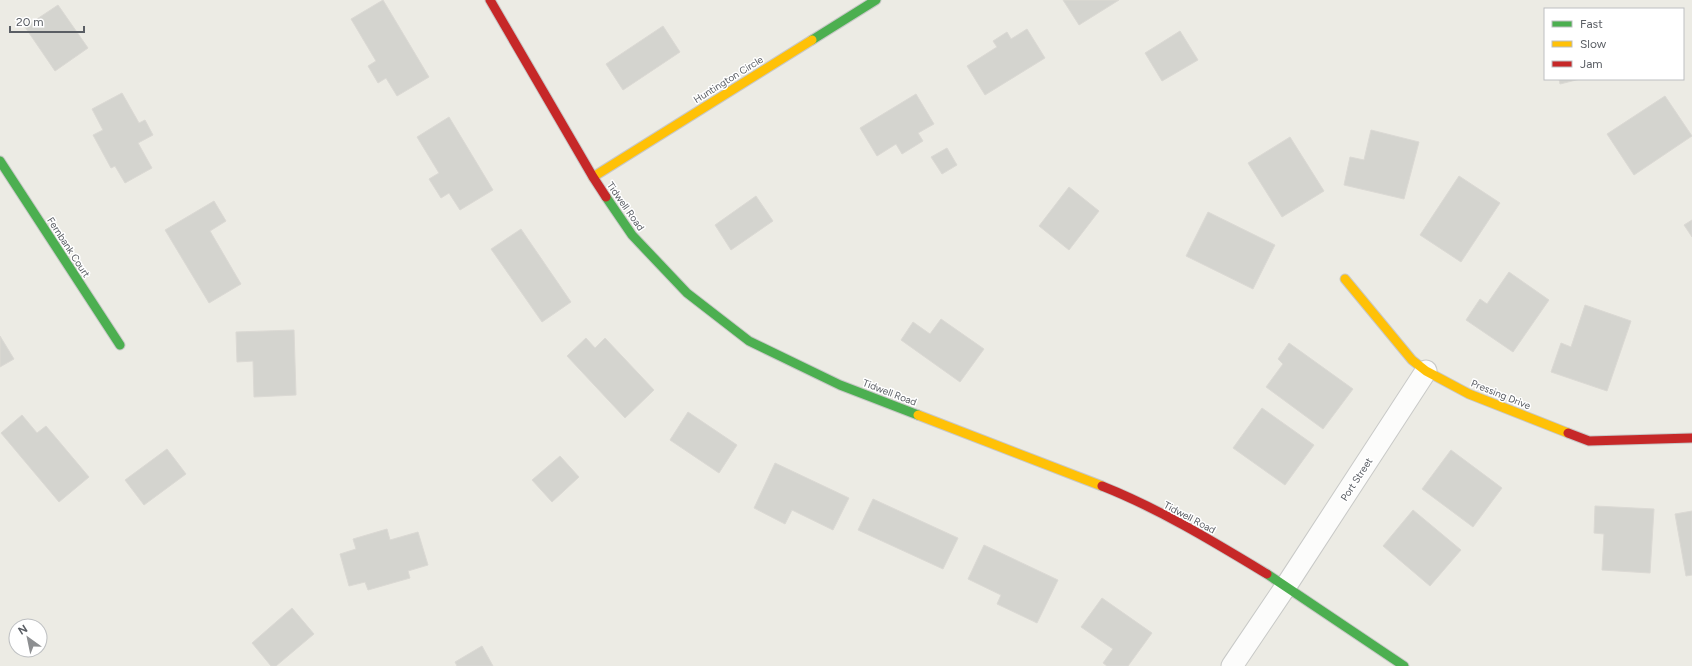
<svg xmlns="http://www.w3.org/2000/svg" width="1692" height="666" viewBox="0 0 1692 666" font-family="Figtree,sans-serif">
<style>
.building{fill:#d4d4cf;stroke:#dbd9d4}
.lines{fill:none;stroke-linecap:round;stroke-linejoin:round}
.street-casing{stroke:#c8c9c7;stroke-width:23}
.fast-casing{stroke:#c8c8c7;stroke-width:11}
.slow-casing{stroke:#c8c8c7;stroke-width:11}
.jam-casing{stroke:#c8c8c7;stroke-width:11}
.street{stroke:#fcfcfb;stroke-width:21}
.fast{stroke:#4caf50;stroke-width:9}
.slow{stroke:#ffc107;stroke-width:9}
.jam{stroke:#c62828;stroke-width:9}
.labels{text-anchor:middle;stroke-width:3;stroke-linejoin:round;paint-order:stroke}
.street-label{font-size:10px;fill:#5a5e64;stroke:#fff}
</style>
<rect width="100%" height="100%" fill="#ecebe4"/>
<g class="building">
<polygon points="383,0 429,77 397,96 386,78 378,83 368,66 376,61 351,19"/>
<polygon points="1063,0 1119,0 1079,25"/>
<polygon points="58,5 88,48 55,71 25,27"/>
<polygon points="663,26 680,52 623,90 606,64"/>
<polygon points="1027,29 1045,58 985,95 967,66 997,47 993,41 1007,32 1011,39"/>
<polygon points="1180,31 1198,60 1162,81 1145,53"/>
<polygon points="1559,79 1580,79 1560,84"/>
<polygon points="122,93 139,123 145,120 153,135 138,143 152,168 125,183 115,166 111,168 93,135 103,130 92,109"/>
<polygon points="916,94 934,124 918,133 923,141 902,154 896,144 877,156 860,128"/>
<polygon points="1665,96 1692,136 1634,175 1607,134"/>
<polygon points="449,117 493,190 460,210 449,193 441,198 429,179 439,173 417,137"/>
<polygon points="1371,130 1419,142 1404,199 1344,185 1350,157 1364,160"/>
<polygon points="1290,137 1324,191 1282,217 1248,163"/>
<polygon points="947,148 957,165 942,174 931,157"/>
<polygon points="1459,176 1500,203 1461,262 1420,235"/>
<polygon points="1069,187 1099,211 1069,250 1039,226"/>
<polygon points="756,196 773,221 731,250 715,225"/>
<polygon points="214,201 226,221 210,231 241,284 209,303 165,230"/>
<polygon points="1208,212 1275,245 1253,289 1186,256"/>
<polygon points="1692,220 1692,237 1684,225"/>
<polygon points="521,229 571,302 542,322 491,249"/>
<polygon points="1509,272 1549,300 1513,352 1466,320 1480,299 1487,304"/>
<polygon points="1585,305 1631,321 1607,391 1551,372 1561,343 1571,347"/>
<polygon points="941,319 984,349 960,382 901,340 913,322 930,334"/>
<polygon points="294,330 296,395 254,397 253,361 237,362 236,332"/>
<polygon points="0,336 14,359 0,367"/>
<polygon points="586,338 595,348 605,338 654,390 625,418 567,356"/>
<polygon points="1289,343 1353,389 1323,429 1266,387 1283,364 1278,359"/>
<polygon points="1262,408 1314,445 1285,485 1233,448"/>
<polygon points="688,412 737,445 719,473 670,440"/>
<polygon points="22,415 37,433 46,426 89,477 59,502 1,433"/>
<polygon points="167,449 186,474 144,505 125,480"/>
<polygon points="1451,450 1502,488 1473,527 1422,489"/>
<polygon points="560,456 579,477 552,502 532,480"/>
<polygon points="775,463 849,498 833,530 792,510 785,524 754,508"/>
<polygon points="873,499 958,538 943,569 858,530"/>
<polygon points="1595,506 1654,509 1650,573 1602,570 1604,534 1594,533"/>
<polygon points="1413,510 1461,550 1430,586 1383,546"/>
<polygon points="1692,511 1692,575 1686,576 1675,514"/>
<polygon points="387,529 390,540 418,532 428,565 408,571 410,578 368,590 365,582 349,586 340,554 356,549 353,539"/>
<polygon points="984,545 1058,580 1037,623 997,604 1001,595 968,579"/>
<polygon points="1102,598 1152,633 1128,666 1107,666 1103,663 1113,649 1081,627"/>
<polygon points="292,608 314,634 276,666 271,666 252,643"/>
<polygon points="482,646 493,666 457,666 455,662"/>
</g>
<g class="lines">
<defs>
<polyline id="street" points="1232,666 1286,586 1426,371"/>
<g id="fast">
<polyline points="812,40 876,0"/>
<polyline points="0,161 120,345"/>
<polyline points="606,197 632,235 687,293 749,341 840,385 918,415"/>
<polyline points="1267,574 1404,666"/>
</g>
<g id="slow">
<polyline points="593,177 812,40"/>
<polyline points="1345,279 1412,360 1426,371 1469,394 1568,433"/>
<polyline points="918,415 1102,486"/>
</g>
<g id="jam">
<polyline points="490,0 593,177 606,197"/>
<polyline points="1568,433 1589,441 1692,438"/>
<path d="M1102,486C1160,509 1214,542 1267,574"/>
</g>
</defs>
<use href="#street" class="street-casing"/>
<use href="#fast" class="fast-casing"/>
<use href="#slow" class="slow-casing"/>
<use href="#jam" class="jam-casing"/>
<use href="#street" class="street"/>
<use href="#fast" class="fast"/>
<use href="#slow" class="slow"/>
<use href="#jam" class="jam"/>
</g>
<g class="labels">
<g class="street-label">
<text transform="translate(728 79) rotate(-32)" y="4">Huntington Circle</text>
<text transform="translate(626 206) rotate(55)" y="4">Tidwell Road</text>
<text transform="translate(69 247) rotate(57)" y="4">Fernbank Court</text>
<text transform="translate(890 392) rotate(21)" y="4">Tidwell Road</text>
<text transform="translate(1501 394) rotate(22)" y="4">Pressing Drive</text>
<text transform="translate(1356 479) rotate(-57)" y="4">Port Street</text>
<text transform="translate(1190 517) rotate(28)" y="4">Tidwell Road</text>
</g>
</g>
<rect x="1544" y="8" width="140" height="72" fill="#ffffff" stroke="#bdbfc1"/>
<rect x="1552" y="21" width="20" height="6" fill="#4caf50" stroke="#bdbfc1"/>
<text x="1580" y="28" font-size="12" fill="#5a5e64">Fast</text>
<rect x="1552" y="41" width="20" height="6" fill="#ffc107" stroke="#bdbfc1"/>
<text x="1580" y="48" font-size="12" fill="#5a5e64">Slow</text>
<rect x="1552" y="61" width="20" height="6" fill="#c62828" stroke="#bdbfc1"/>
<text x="1580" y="68" font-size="12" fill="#5a5e64">Jam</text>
<g transform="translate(28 638) rotate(327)"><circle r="19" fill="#ffffff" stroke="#bdbfc1"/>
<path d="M0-3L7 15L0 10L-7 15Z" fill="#8d8f91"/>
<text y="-6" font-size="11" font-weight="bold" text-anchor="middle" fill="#5a5e64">N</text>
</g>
<path d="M10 26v6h74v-6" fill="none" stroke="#5a5e64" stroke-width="2"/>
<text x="16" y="26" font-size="12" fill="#5a5e64" stroke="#ffffff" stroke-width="3" paint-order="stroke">20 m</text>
</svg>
